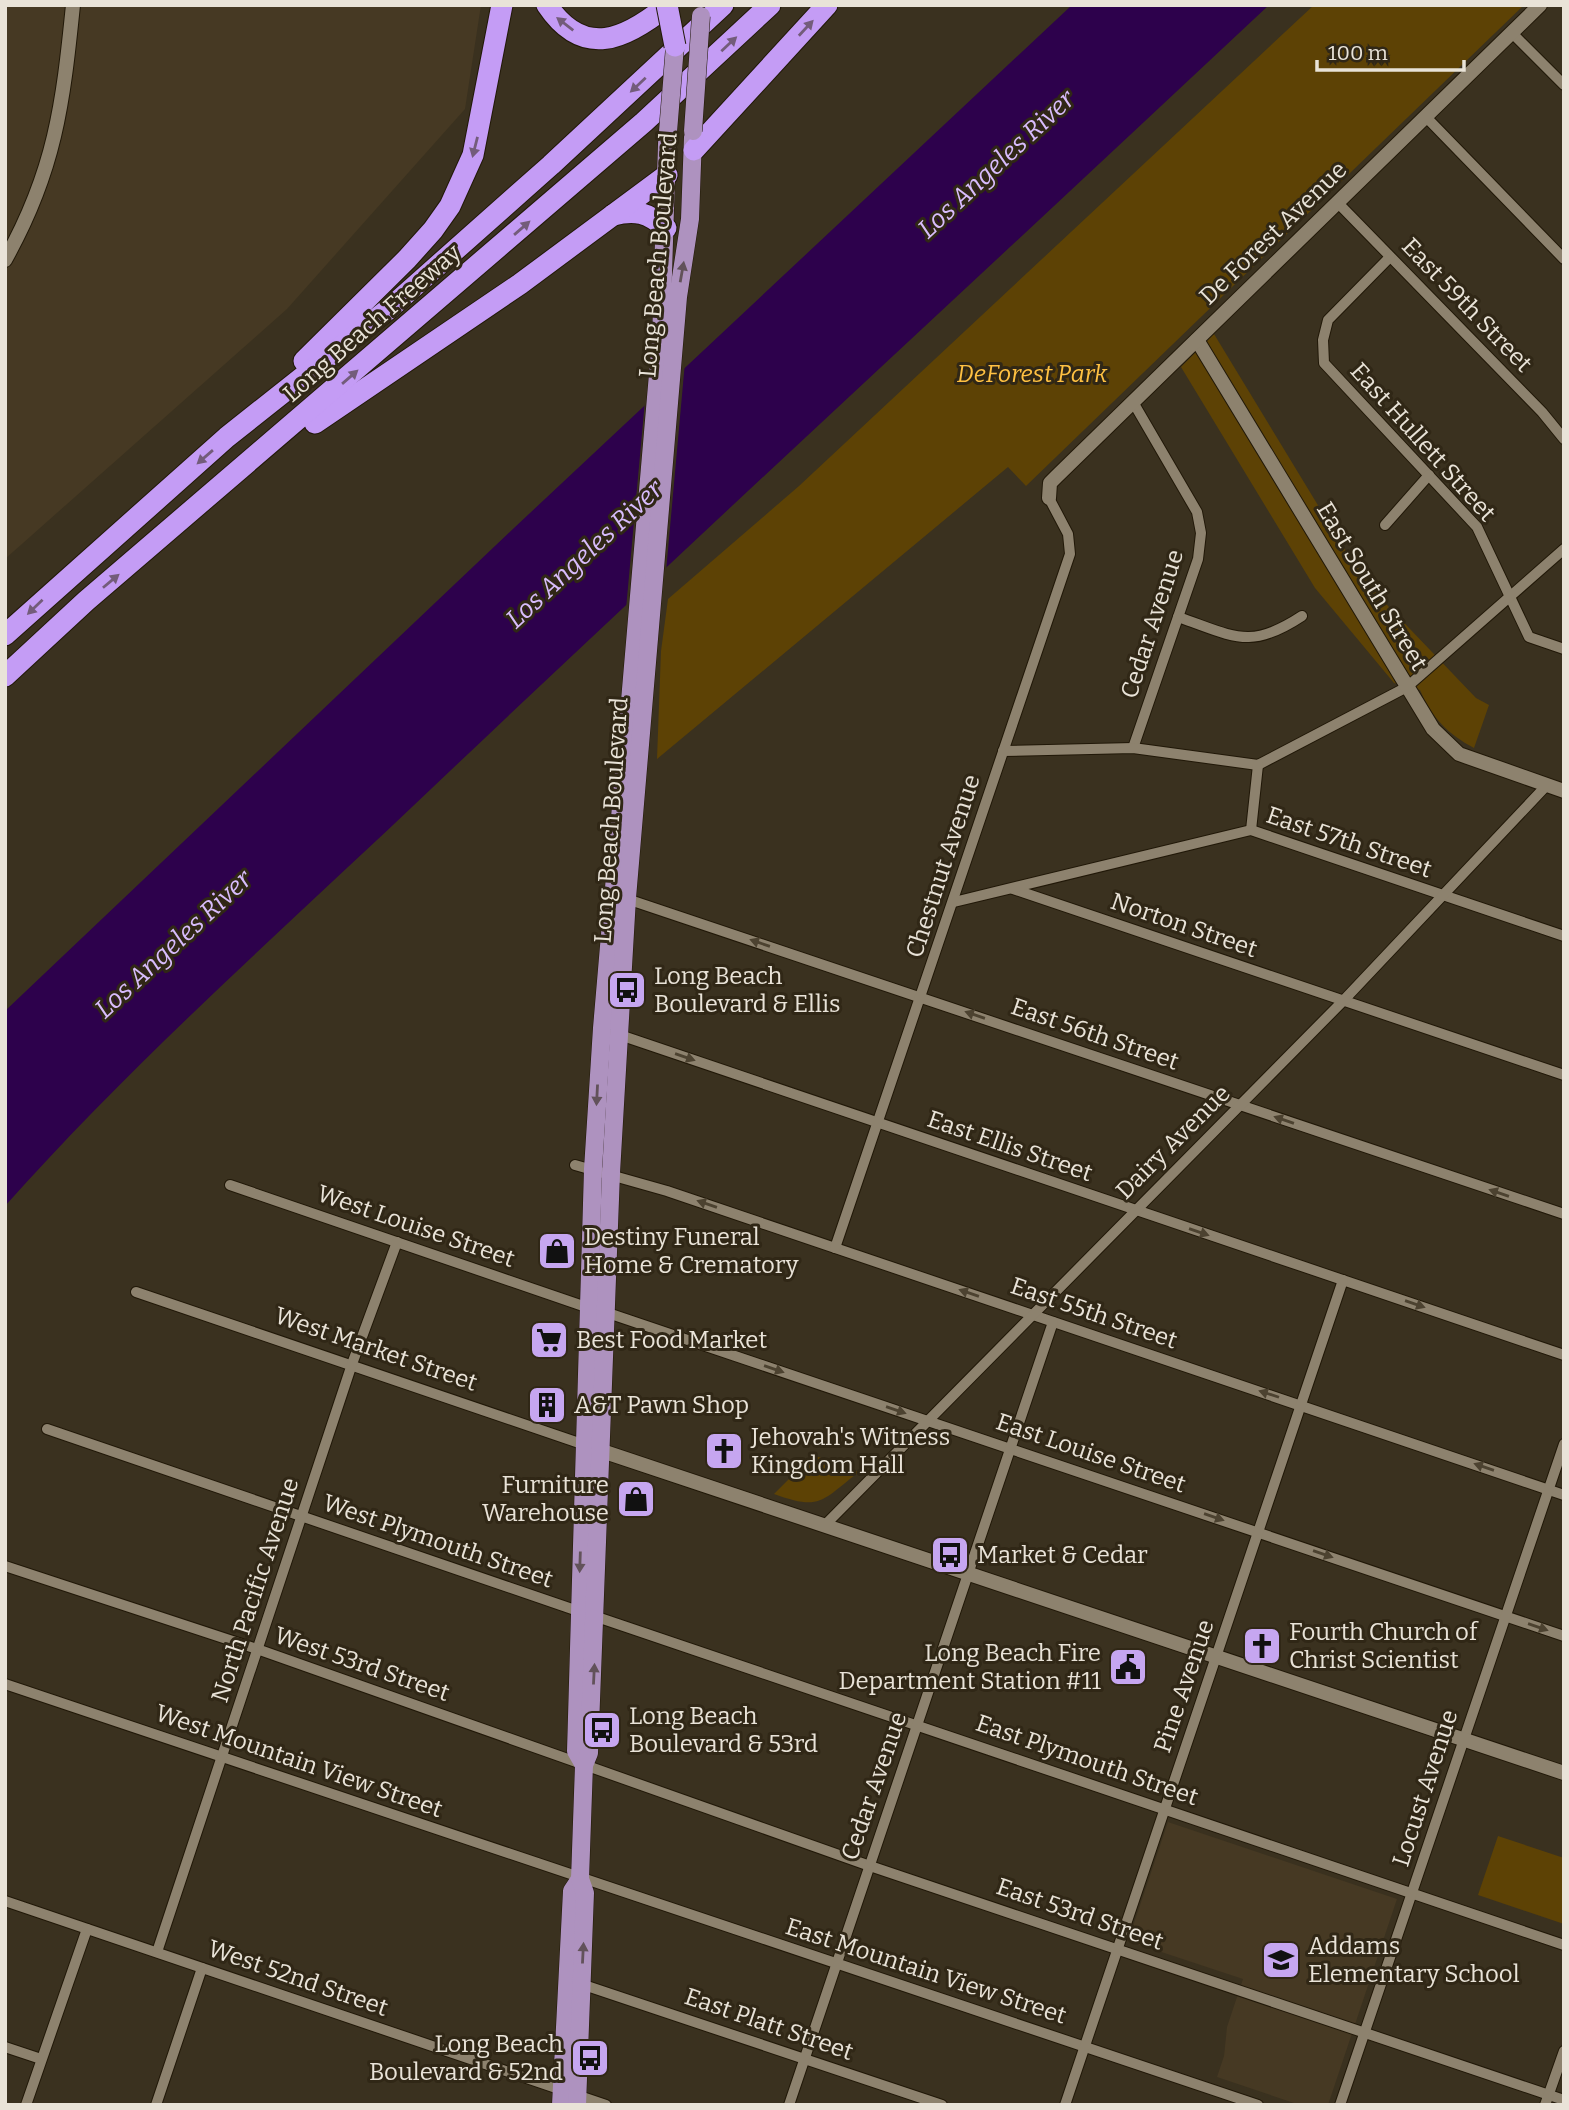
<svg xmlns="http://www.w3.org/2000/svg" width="1569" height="2110" viewBox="0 0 1569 2110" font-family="Bitter,serif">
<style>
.built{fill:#463923}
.green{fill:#5d4205}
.water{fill:#2d014c}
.pier{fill:#3a311f}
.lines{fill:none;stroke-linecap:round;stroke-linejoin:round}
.minor-casing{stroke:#211808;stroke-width:12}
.tertiary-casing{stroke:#211808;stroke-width:16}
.primary-casing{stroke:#211808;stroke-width:19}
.motorway-casing{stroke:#211808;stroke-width:23}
.minor{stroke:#8d826e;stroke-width:10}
.tertiary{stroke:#8d826e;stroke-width:14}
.primary{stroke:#ae92bf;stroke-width:18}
.motorway{stroke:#c49cf5;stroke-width:21}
.primary-bridge-casing{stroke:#211808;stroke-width:19;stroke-linecap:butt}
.motorway-bridge-casing{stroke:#211808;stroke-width:23;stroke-linecap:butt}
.primary-bridge{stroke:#ae92bf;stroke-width:18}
.motorway-bridge{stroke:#c49cf5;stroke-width:21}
.oneway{fill:#735c7a}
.oneway2{fill:#62525a}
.oneway3{fill:#4c4230}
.labels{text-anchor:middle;stroke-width:6;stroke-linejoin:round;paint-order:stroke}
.street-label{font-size:24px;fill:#e9e3d8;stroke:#302716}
.park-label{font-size:24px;font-style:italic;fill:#ffc142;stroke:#302716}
.poi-label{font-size:24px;fill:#e9e3d8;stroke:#302716;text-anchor:start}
.water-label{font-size:26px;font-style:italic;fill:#d8bcfc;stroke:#302716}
</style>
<rect width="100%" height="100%" fill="#3a311f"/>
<g class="built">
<polygon points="5,5 481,5 465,109 287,309 5,559"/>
<polygon points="1168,1822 1397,1899 1328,2105 1300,2105 1217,2077 1224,2056 1227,2027 1243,1979 1128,1941"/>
</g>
<g class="green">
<polygon points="1314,5 1524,5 1026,486 1008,467 657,759 661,651 668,599 799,486"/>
<path d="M1214,334L1350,558L1388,606L1476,698L1489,705L1474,748C1448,734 1432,718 1420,690L1394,683L1315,588L1181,367Z"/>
<path d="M813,1455L859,1472C821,1501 821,1511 774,1494Z"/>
<polygon points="1498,1836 1564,1858 1564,1924 1478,1895"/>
</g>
<path class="water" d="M1072,5H1269C990,267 708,526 431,789C287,926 137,1058 5,1206V1011L514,528Z"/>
<polygon class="pier" points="685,362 666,572 626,609 645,400"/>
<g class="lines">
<defs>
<g id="minor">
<polyline points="1512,33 1564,85"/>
<polyline points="1426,117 1564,259"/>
<polyline points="1337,202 1542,412 1564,439"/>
<polyline points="1390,257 1328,320 1323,340 1324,363 1477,527 1529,637 1564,649"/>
<polyline points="1385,525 1429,475"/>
<path d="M1178,617C1234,636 1249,651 1302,616"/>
<polyline points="1133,748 1198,559 1201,533 1197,512 1133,402"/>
<polyline points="1003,751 1133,748 1258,765 1407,687 1564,549"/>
<polyline points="1251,830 1258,765"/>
<polyline points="1013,889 1564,1075"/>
<polyline points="624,898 1564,1214"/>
<polyline points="954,902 1251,830 1564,936"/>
<polyline points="614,1033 1564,1355"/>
<polyline points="575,1165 667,1191 1564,1495"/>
<polyline points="230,1185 589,1308"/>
<polyline points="835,1248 1070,554 1068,534 1049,498"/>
<polyline points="136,1292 585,1445"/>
<polyline points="605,1312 1564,1636"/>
<polyline points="47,1429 578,1611"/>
<polyline points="825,1525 1343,1001 1547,785"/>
<polyline points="5,1566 257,1649 870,1866 1564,2100"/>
<polyline points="597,1617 1564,1945"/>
<polyline points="5,1684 1258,2105"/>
<polyline points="5,1901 606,2105"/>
<polyline points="157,1952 352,1364 397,1242"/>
<polyline points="581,1984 942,2105"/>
<polyline points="5,2047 41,2059"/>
<polyline points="26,2105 87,1929"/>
<polyline points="156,2105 202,1968"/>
<polyline points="789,2105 1053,1322"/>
<polyline points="1065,2105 1343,1280"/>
<polyline points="1340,2105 1564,1444"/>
<polyline points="1545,2105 1564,2051"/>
</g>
<g id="tertiary">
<path d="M5,260C55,171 63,104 73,5"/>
<polyline points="1197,340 1433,729 1459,754 1564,791"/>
<polyline points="1049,498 1050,483 1056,477 1540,5"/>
<polyline points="593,1448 1564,1773"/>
</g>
<g id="primary">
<polyline points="584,1765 576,1751 593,1169 602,1028 661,339 667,144"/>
<polyline points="561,2105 572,1891 580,1879"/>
<polyline points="577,2105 585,1893 580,1879 584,1765 589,1753 611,1173 627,898 678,297 690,219 693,137"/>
</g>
<g id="motorway">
<path d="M547,5C584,60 626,39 668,5"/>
<polyline points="694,150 827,5"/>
<path d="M613,215C636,209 648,213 666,228"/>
<polyline points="304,361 407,259 433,230 450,206 473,155 502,5"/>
<polyline points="315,423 520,284 667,175"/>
<polyline points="5,635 227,437 391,307 551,165 723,5"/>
<polyline points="5,676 86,601 644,122 770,5"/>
</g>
</defs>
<use href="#minor" class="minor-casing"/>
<use href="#tertiary" class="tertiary-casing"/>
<use href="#primary" class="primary-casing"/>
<use href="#motorway" class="motorway-casing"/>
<use href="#minor" class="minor"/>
<use href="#tertiary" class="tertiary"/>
<use href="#primary" class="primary"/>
<use href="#motorway" class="motorway"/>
<defs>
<g id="primary-bridge">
<polyline points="693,131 701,16"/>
<polyline points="667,144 675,46"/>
</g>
<polyline id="motorway-bridge" points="667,5 675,46"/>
</defs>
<use href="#primary-bridge" class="primary-bridge-casing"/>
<use href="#motorway-bridge" class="motorway-bridge-casing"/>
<use href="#primary-bridge" class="primary-bridge"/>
<use href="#motorway-bridge" class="motorway-bridge"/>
</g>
<defs><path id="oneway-solid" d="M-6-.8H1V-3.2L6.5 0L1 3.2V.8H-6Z" transform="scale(1.75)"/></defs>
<g class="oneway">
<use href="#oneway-solid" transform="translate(565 24) rotate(-142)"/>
<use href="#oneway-solid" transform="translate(806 28) rotate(-47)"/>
<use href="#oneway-solid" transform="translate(729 44) rotate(-43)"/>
<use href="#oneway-solid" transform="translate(638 85) rotate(137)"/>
<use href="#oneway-solid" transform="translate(475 147) rotate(104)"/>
<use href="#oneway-solid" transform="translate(522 228) rotate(-41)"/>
<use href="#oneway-solid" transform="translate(350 377) rotate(-41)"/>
<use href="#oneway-solid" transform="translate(205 457) rotate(139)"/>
<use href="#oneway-solid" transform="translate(111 581) rotate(-40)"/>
<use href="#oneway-solid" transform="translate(35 607) rotate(136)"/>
</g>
<g class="oneway2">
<use href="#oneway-solid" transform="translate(682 272) rotate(-80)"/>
<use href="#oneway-solid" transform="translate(597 1095) rotate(93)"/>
<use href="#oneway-solid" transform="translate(580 1562) rotate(92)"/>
<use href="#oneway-solid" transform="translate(594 1674) rotate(-87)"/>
<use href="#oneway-solid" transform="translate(583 1953) rotate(-87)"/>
</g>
<g class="oneway3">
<use href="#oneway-solid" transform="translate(760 943) rotate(-161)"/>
<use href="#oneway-solid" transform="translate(975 1015) rotate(-161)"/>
<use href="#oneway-solid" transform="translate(685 1057) rotate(19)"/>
<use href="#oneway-solid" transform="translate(1284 1120) rotate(-161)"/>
<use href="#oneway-solid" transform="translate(1499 1193) rotate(-161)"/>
<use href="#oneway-solid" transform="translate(707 1204) rotate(-161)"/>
<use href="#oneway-solid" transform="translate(1199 1232) rotate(19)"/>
<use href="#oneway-solid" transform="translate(969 1293) rotate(-161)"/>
<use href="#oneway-solid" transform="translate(1415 1304) rotate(19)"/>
<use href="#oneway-solid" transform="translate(774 1369) rotate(19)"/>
<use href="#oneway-solid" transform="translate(1269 1394) rotate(-162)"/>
<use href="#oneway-solid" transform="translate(896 1410) rotate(19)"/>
<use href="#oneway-solid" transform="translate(1484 1467) rotate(-161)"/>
<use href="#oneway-solid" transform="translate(1214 1517) rotate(19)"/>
<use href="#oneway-solid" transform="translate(1323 1554) rotate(19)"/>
<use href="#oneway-solid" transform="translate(1538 1627) rotate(19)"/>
</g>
<defs>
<symbol id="bus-square" viewBox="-11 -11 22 22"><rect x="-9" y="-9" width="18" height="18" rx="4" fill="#c6a6f0" stroke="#302716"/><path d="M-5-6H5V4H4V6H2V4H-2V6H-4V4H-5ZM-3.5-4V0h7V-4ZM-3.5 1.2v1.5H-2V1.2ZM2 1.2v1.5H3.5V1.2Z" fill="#111"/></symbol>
<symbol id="shop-square" viewBox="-11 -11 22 22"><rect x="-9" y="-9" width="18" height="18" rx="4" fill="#c6a6f0" stroke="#302716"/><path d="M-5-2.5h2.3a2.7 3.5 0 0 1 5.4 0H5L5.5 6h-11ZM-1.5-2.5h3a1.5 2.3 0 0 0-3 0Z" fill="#111"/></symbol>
<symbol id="supermarket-square" viewBox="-11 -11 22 22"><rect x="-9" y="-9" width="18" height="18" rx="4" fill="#c6a6f0" stroke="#302716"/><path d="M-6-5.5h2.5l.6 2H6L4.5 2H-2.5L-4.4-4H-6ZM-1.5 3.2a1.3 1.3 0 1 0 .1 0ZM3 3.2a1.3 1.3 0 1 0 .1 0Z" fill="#111"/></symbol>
<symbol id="building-square" viewBox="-11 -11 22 22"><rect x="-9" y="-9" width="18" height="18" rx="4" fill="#c6a6f0" stroke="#302716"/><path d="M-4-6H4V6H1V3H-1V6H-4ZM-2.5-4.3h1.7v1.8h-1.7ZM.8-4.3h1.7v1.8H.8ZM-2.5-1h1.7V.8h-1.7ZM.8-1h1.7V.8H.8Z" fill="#111"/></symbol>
<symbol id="church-square" viewBox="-11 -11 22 22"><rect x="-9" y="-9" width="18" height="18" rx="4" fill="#c6a6f0" stroke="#302716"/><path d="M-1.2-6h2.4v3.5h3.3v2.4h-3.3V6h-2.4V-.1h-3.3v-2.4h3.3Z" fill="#111"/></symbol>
<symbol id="civic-square" viewBox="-11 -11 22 22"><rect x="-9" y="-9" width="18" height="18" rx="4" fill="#c6a6f0" stroke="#302716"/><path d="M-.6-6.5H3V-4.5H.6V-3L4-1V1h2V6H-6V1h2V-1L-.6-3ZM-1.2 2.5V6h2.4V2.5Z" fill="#111"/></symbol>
<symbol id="school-square" viewBox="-11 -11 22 22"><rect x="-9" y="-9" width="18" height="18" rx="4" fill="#c6a6f0" stroke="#302716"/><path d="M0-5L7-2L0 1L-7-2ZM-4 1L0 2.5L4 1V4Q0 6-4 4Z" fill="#111"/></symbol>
</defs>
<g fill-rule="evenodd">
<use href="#bus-square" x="605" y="968" width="44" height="44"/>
<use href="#shop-square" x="535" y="1229" width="44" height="44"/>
<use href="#supermarket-square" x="527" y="1318" width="44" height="44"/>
<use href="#building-square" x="525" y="1383" width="44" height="44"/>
<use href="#church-square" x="702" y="1429" width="44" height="44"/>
<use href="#shop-square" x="614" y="1477" width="44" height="44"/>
<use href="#bus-square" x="928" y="1533" width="44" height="44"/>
<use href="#church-square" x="1240" y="1624" width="44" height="44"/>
<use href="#civic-square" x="1106" y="1645" width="44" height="44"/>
<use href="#bus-square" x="580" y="1708" width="44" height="44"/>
<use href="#school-square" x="1259" y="1938" width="44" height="44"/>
<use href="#bus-square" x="568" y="2036" width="44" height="44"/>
</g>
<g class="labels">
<g class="street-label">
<text transform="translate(1273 233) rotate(-44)" y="8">De Forest Avenue</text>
<text transform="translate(658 255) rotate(-85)" y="8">Long Beach Boulevard</text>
<text transform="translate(1467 305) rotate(46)" y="8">East 59th Street</text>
<text transform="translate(372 323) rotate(-41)" y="8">Long Beach Freeway</text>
<text transform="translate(1423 442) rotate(48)" y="8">East Hullett Street</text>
<text transform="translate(1372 586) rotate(59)" y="8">East South Street</text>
<text transform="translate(1152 624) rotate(-72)" y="8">Cedar Avenue</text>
<text transform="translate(611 820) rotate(-86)" y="8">Long Beach Boulevard</text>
<text transform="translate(1349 842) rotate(19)" y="8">East 57th Street</text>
<text transform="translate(943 866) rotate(-72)" y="8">Chestnut Avenue</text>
<text transform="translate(1184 925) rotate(19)" y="8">Norton Street</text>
<text transform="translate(1095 1034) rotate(19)" y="8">East 56th Street</text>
<text transform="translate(1173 1142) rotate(-45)" y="8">Dairy Avenue</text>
<text transform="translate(1010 1146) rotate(19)" y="8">East Ellis Street</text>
<text transform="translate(416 1226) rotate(19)" y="8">West Louise Street</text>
<text transform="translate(1094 1313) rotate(19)" y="8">East 55th Street</text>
<text transform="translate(376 1349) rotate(19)" y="8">West Market Street</text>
<text transform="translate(1091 1453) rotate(19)" y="8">East Louise Street</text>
<text transform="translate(438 1541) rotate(19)" y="8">West Plymouth Street</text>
<text transform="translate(255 1590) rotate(-72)" y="8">North Pacific Avenue</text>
<text transform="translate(362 1664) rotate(19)" y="8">West 53rd Street</text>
<text transform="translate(1184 1686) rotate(-71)" y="8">Pine Avenue</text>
<text transform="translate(1087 1760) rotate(19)" y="8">East Plymouth Street</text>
<text transform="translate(299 1761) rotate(19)" y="8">West Mountain View Street</text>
<text transform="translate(874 1786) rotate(-71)" y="8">Cedar Avenue</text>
<text transform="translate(1425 1788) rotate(-72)" y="8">Locust Avenue</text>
<text transform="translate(1080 1914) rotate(19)" y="8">East 53rd Street</text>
<text transform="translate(926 1971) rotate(18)" y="8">East Mountain View Street</text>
<text transform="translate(298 1978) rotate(19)" y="8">West 52nd Street</text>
<text transform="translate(769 2024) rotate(19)" y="8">East Platt Street</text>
</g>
<g class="park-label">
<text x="1032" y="382">DeForest Park</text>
</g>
<g class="poi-label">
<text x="654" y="984">Long Beach<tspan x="654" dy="28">Boulevard &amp; Ellis</tspan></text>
<text x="584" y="1245">Destiny Funeral<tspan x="584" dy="28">Home &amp; Crematory</tspan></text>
<text x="576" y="1348">Best Food Market</text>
<text x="574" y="1413">A&amp;T Pawn Shop</text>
<text x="751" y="1445">Jehovah's Witness<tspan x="751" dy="28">Kingdom Hall</tspan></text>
<text x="609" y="1493" text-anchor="end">Furniture<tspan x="609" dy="28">Warehouse</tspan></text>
<text x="977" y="1563">Market &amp; Cedar</text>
<text x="1289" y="1640">Fourth Church of<tspan x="1289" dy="28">Christ Scientist</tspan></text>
<text x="1101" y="1661" text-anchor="end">Long Beach Fire<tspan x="1101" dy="28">Department Station #11</tspan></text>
<text x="629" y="1724">Long Beach<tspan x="629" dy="28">Boulevard &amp; 53rd</tspan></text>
<text x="1308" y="1954">Addams<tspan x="1308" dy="28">Elementary School</tspan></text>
<text x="563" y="2052" text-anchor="end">Long Beach<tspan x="563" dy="28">Boulevard &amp; 52nd</tspan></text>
</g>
<g class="water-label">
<text transform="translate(996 164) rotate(-43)" y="9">Los Angeles River</text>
<text transform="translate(584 554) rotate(-43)" y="9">Los Angeles River</text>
<text transform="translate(173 944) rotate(-43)" y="9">Los Angeles River</text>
</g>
</g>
<rect width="1569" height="2110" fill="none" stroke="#e9e3d8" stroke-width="14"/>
<path d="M1317 60v10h147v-10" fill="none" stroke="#e9e3d8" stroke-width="3.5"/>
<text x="1328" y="60" font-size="21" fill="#e9e3d8" stroke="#302716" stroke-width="5" paint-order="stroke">100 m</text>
</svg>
